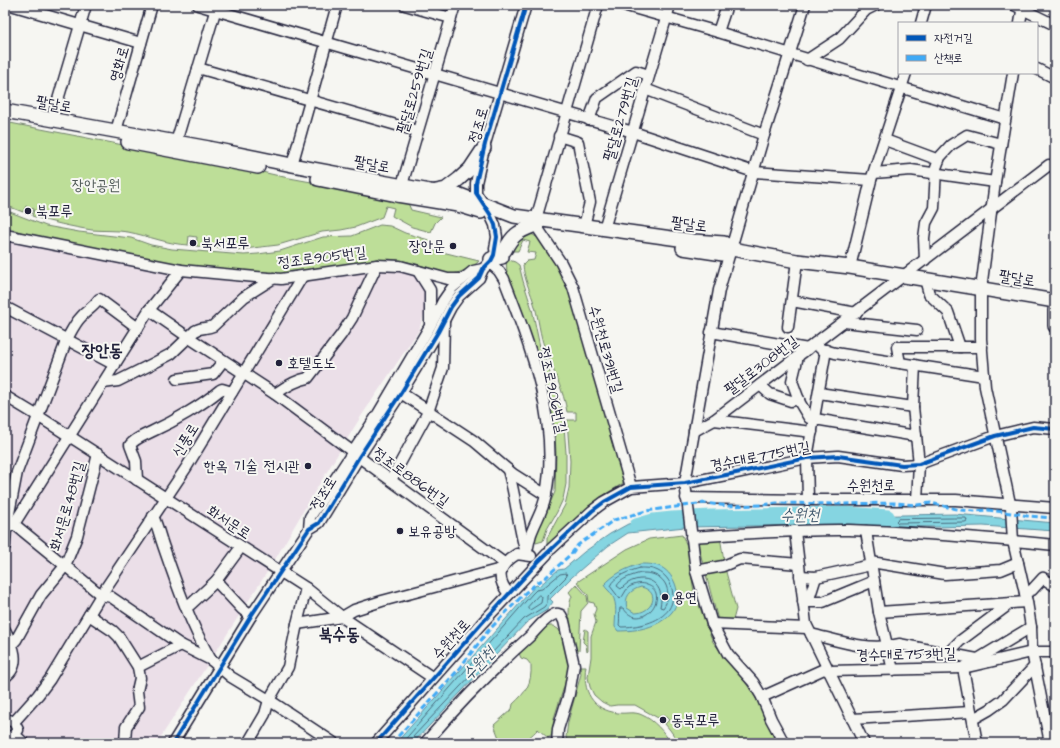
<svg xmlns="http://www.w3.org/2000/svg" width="1060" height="748" viewBox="0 0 1060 748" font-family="'Architects Daughter','Poor Story',sans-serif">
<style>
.built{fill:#ebdfe8}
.green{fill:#bdde98;stroke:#70806a}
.water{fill:#85d5e1;stroke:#5d8d9f;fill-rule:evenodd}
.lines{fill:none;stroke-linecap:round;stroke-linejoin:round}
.shore{stroke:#4a6a7d;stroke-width:1}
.river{stroke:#85d5e1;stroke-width:13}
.minor-casing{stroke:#22223b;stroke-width:13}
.major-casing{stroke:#22223b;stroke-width:16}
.minor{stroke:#f6f6f2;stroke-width:10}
.major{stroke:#f6f6f2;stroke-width:13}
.quiet{stroke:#3fa9f5;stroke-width:3;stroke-dasharray:6 3;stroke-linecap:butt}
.cycleway-casing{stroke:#f6f6f2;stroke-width:6}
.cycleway{stroke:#0057b8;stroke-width:4}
.poi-dot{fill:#22223b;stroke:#f6f6f2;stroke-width:1.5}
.labels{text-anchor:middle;stroke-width:4;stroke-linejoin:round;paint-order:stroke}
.street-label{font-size:15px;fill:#22223b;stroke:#f6f6f2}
.park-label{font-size:15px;fill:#505a57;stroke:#f6f6f2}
.poi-label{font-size:15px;fill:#22223b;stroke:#f6f6f2;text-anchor:start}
.water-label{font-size:16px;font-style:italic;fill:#40586d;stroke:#f6f6f2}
.quarter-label{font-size:17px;font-weight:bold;fill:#22223b;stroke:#f6f6f2}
</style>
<rect width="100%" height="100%" fill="#f6f6f2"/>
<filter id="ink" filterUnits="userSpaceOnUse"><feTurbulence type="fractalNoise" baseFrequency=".025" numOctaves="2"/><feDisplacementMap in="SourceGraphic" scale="8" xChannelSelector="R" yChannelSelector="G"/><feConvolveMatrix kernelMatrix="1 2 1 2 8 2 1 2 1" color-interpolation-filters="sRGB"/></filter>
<g filter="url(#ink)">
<polygon class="built" points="5,229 16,233 192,267 361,265 415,273 424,289 426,308 419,330 360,418 312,496 273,563 157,743 27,743 5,713"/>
<g class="green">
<path d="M5,122L262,172L284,177L322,184L379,198L408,203L411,210L441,217L435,223L431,232L412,227L392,216L394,208L386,206L382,217L356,227L341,230L322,232L278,245L236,250L196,246L197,237L189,236L188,245C167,244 149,236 128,232C116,230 104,231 92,230C72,227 50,222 32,216L34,209L26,206L23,212L5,205Z"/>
<path d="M5,210L46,226L79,232L131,238L151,245L172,249L244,255L258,254L280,251L323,237L352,236L380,225L390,226L405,233L432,241L430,249L479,261C472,268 457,275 447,274C439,273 431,268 423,266C411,262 400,260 388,259L288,275L213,269L166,263L20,232L5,226Z"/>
<path d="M525,232C542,235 552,256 562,268L625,478L622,484L604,495L547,545V538L565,505L569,488L570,461L567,420H576V412H567C564,391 553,371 546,351C539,335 539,317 533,300C529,288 524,278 523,265L527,261L534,260L536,253L527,252L530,242L523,240L518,251H509Z"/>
<polygon points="506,259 515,262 519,265 523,281 532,309 540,347 557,392 563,412 566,453 566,484 563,499 557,512 547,529 543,541 536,543 534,539 555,492 556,454 555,433 551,414 545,391 511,282 507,273"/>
<polygon points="682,535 687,546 694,592 713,642 744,680 759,703 776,743 679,743 670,730 665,724 669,720 663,714 658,718 635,705 617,705 610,706 602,702 594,695 590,687 588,677 591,657 591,636 596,622 594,614 596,609 594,603 589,602 588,595 577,582 627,549 649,539"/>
<polygon points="720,537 726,572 736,609 733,620 718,620 697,541"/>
<path d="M576,584L587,596L588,603L581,611L579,651H576C572,633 565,613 572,596L569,592Z"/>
<path d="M546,626H553L558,629L562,634L567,649L570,668L554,718L552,735L548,738L538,729C525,743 519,743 501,743L494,725L512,709L513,704C526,692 532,684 531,665L527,660L521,658L519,653Z"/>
<polygon points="585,629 588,631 588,651 587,652 586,645 583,642"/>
<path d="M580,666H586C582,691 592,710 618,713C626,714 634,711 642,715C654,720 664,732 671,743H568L566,737L568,722L581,674Z"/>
</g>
<g class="water">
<polygon points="955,514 1055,523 1055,531 983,526 934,527 818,525 685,527 628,533 608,546 572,577 550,599 553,602 547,610 527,622 413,743 396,743 536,585 539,586 558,570 564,569 584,552 610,534 628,524 647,520"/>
<path d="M640,564C647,564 654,564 661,567C676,575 683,598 672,612C659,628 636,631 618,631L615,627C615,617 618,604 612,595C610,591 606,589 604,585C614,574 625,569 640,564ZM641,587C662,592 652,613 635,613L627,608C624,597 630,590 641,587Z"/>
</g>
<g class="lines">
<g class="shore">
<polygon points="954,518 966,518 967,521 965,522 898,523 896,521 898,519"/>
<path d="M640,568C647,568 652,568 658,571C672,578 677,596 669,609C659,623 637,627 621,627L619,625C620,621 619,611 620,608H623C642,635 672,593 647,585C641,582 635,584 629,587C625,590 624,596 620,599L610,586C614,576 630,571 640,568Z"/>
<path d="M641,573C647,573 651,573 657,576C669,582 671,598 663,608L660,607C667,579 638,570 621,589L617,586C620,579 633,575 641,573Z"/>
<polygon points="539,595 542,597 541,603 530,610 528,609 528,607"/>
<polyline points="402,743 532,594 536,590 542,589 560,574 566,573 567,576 547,596 547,603 544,607 524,619 411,739 410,743"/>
</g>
<polyline class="river" points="636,525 653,520 672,518 711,516 846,513 888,516"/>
<defs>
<g id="minor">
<polyline points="11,5 141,43"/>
<polyline points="198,5 633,132 754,172 871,180"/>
<polyline points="405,5 451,18"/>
<polyline points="623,5 718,32 1005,119"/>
<polyline points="1014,5 1055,25"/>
<polyline points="921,23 926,5"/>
<polyline points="1020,23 1023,5"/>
<polyline points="718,32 727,5"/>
<polyline points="807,60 839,39 866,10 876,5"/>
<polyline points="198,68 417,131"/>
<polyline points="1037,69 1055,78"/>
<polyline points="1013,73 995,182 981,289 981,339 985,387 1011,508 1013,541 1027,602 1031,627 1032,652 1050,743"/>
<polyline points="645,89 764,135"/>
<polyline points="52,120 86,5"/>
<polyline points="589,120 597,98 636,71 649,75"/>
<polyline points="116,131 152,5"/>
<polyline points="559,136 578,142 590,202 584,226"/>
<polyline points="885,140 939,160"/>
<polyline points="174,149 217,5"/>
<polyline points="292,165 337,5"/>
<polyline points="874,173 911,170 995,182"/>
<polyline points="402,185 455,5"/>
<polyline points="536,219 598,5"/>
<polyline points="539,227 539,230 561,263 573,287 631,487"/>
<polyline points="604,229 670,5"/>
<polyline points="5,235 181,270 256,277 281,279 377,265 400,266 448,279 463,279"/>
<polyline points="495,249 497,237 495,225 490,214 476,193 476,183 485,144 526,5"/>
<polyline points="925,260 924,238 926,223 934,208 936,168 940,157 951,145 967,135 1001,144"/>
<path d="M489,262L499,271L504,279C530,346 560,421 546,494C544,509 536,520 531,534C529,541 528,548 526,555"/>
<polyline points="850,267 871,180 906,73"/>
<polyline points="418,271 430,290 430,323"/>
<polyline points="925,279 929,294 948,312 960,347"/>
<polyline points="792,301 856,313"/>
<polyline points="5,307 115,365"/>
<polyline points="149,310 188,337 275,394 353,452"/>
<polyline points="844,322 917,330"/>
<polyline points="788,327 797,261"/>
<polyline points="711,332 808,349"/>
<polyline points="815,343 821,349 835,353 984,376"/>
<polyline points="798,356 792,381 800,403 809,418 916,436"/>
<polyline points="900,363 897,347 982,347"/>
<polyline points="915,365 913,407 919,464 917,500"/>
<polyline points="177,379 213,374 223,361"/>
<path d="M103,383L118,381L152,364L171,354L195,331C201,327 207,329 213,326L244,297L274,278"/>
<polyline points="760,385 770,394 791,401 799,399"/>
<polyline points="401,393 474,441 513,474 546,495"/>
<polyline points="819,393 913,407"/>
<path d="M275,394C285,387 296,380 308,378L341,335L352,318L377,265"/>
<polyline points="5,396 38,416 306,588 342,617 433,678"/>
<polyline points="714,420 812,432"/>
<polyline points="694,431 714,420 1049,165 1055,167"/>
<polyline points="359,457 504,563"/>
<path d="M508,470C516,497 518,525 526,553"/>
<path d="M137,480L136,461L130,445C137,437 144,436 153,431C175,421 202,405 220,390L222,389L232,392"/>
<polyline points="391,480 428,412 443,368 444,322"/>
<polyline points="686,498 808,500 956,500 1055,508"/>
<polyline points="808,500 807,458 826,350"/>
<path d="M153,516C158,527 160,537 164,548C177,586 191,625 211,660"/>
<polyline points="14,524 101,595 111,597 181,645 211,660 231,677 269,700 334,743"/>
<polyline points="9,527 14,524 149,310 181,270"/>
<polyline points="309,529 310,517 378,414 430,326 443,301 452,288 463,279 473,271 483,269"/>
<polyline points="795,531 806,624 864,743"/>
<polyline points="866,531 879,612 893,670"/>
<path d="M691,537C743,534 796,529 849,530C918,532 986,538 1055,545"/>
<path d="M5,546L6,529L17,472L67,339C71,332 75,323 81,317C87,310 93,308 99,299L138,328"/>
<polyline points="551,549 592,511 604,502 631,487 685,483 736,473 807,458 838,456 902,465 919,464 995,436 1033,427 1055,429"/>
<polyline points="871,562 945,574 1001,570 1018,563"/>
<polyline points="696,571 723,566 740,559 799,564"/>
<polyline points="800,576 816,577 871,565"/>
<polyline points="216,581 242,609 251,616"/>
<polyline points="1025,593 1032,590 1043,578 1055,586"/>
<path d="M509,594C495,577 499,565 517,554L531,556"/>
<polyline points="803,602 823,602 874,581"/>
<polyline points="808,602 816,577"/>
<polyline points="186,606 190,605 216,581 241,547"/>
<polyline points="879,612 1027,602"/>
<polyline points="89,615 113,631 119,637 138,667 140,678 137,691 139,707 126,727 125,743"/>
<polyline points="297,624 342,617 354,610 382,601 501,569"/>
<polyline points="712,624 807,628"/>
<path d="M5,630C13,645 22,665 5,677"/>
<path d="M811,634C840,641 869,652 899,644L977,659"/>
<polyline points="11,645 16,640 41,595 65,566 77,536 98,454"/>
<polyline points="948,653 960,641 1011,603"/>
<polyline points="138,667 181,645"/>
<polyline points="762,697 824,669 829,671 963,668 1032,652 1055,652"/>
<polyline points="852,719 971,712"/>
<polyline points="973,719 989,710 1003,700 1035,666"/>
<polyline points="5,721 9,720 14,722 18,730 13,736 5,737"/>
<polyline points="14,722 38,695 50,679 101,595 186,468 302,277"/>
<polyline points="15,735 24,743"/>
<polyline points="173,743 251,616 309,529 319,523 359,457 401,393 438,332 451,307 459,296 479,278 483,269 491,261 494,255"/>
<polyline points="248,743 265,714 269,700 288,667 297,624 306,588"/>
<polyline points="376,743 482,623 547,554"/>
<path d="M425,743C457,706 491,671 528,638C536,631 544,618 555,614C558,613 558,614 561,615L564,621L574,665L569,694L558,729L557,743"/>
<polyline points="784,743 771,719 762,697 753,682 728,654 712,624 696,571 685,483 719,290 764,135 805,5"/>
<polyline points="977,743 963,668 1031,627"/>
</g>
<g id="major">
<polyline points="5,111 209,148 292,165 430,191 460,195 514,216 693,241 724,243 732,249 797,261 850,267 1055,301"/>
<polyline points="128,142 258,167"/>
<polyline points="318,179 397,195 458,205 481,212"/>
<polyline points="436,191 446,189 459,179 470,169 484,148"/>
<polyline points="683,248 723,254 732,249"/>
<path d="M505,250C512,236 517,232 533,226"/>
<polyline points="491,259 502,257"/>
<polyline points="1055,310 1055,326"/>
</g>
</defs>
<use href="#minor" class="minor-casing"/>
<use href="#major" class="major-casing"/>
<use href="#minor" class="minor"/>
<use href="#major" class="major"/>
<polyline class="quiet" points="392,743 458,670 488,631 525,593 538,582 544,579 572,553 578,545 614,520 646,511 705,503 728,506 761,505 777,503 838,504 895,503 917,505 931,503 960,510 975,511 988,510 1020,514 1027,516 1055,518"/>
<defs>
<g id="cycleway">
<polyline points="173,743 251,616 309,529 319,523 359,457 401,393 438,332 451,307 459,296 479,278 483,269 491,261 494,255 497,237 495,225 490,214 476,193 476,183 485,144 526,5"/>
<polyline points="376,743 482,623 540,560 592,511 604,502 631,487 685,483 736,473 807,458 838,456 902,465 919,464 995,436 1033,427 1055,429"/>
</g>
</defs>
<use href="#cycleway" class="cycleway-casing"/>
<use href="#cycleway" class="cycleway"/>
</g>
</g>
<g class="poi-dot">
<circle cx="28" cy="211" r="4"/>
<circle cx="193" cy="243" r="4"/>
<circle cx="453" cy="246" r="4"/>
<circle cx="279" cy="363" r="4"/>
<circle cx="308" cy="466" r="4"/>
<circle cx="400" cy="531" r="4"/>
<circle cx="665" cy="597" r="4"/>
<circle cx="663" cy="720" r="4"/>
</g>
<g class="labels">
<g class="street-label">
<text transform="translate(119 64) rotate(-74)" y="5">영화로</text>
<text transform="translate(414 91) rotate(-73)" y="5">팔달로259번길</text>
<text transform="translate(54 104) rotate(10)" y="5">팔달로</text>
<text transform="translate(620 119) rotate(-74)" y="5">팔달로279번길</text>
<text transform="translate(478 125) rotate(-74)" y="5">정조로</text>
<text transform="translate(372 164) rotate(10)" y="5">팔달로</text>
<text transform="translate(689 224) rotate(7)" y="5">팔달로</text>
<text transform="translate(322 257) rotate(-7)" y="5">정조로905번길</text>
<text transform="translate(1017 278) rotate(9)" y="5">팔달로</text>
<text transform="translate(606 349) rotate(74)" y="5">수원천로391번길</text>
<text transform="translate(761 365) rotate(-37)" y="5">팔달로308번길</text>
<text transform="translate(553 390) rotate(78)" y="5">정조로906번길</text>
<text transform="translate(185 440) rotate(-58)" y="5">신풍로</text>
<text transform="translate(760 456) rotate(-11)" y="5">경수대로775번길</text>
<text transform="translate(411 477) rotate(36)" y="5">정조로886번길</text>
<text x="871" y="490">수원천로</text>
<text transform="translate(323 493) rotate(-59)" y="5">정조로</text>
<text transform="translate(67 506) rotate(-74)" y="5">화서문로48번길</text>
<text transform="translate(229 522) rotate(33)" y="5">화서문로</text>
<text transform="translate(451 639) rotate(-48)" y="5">수원천로</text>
<text transform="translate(906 654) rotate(-1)" y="5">경수대로753번길</text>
</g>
<g class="park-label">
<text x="96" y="190">장안공원</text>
</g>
<g class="poi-label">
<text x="36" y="216">북포루</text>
<text x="201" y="248">북서포루</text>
<text x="445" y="251" text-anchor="end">장안문</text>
<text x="287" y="368">호텔도노</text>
<text x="300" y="471" text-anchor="end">한옥 기술 전시관</text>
<text x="408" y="536">보유공방</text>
<text x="673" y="602">용연</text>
<text x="671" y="725">동북포루</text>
</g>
<g class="water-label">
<text transform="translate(800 514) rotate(-1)" y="6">수원천</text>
<text transform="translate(478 663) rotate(-46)" y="6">수원천</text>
</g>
<g class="quarter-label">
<text x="102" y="356">장안동</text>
<text x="339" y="640">북수동</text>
</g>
</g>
<rect width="1060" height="748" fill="none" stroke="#f6f6f2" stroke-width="20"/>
<rect x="10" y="10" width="1040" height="728" fill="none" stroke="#22223b" stroke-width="1.5" filter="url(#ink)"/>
<rect x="898" y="22" width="140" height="52" fill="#f6f6f2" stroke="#a1a1a9"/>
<rect x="906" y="35" width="20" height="6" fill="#0057b8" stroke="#a1a1a9"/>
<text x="934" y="42" font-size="12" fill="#22223b">자전거길</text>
<rect x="906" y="55" width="20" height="6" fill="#3fa9f5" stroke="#a1a1a9"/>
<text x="934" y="62" font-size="12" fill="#22223b">산책로</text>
</svg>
